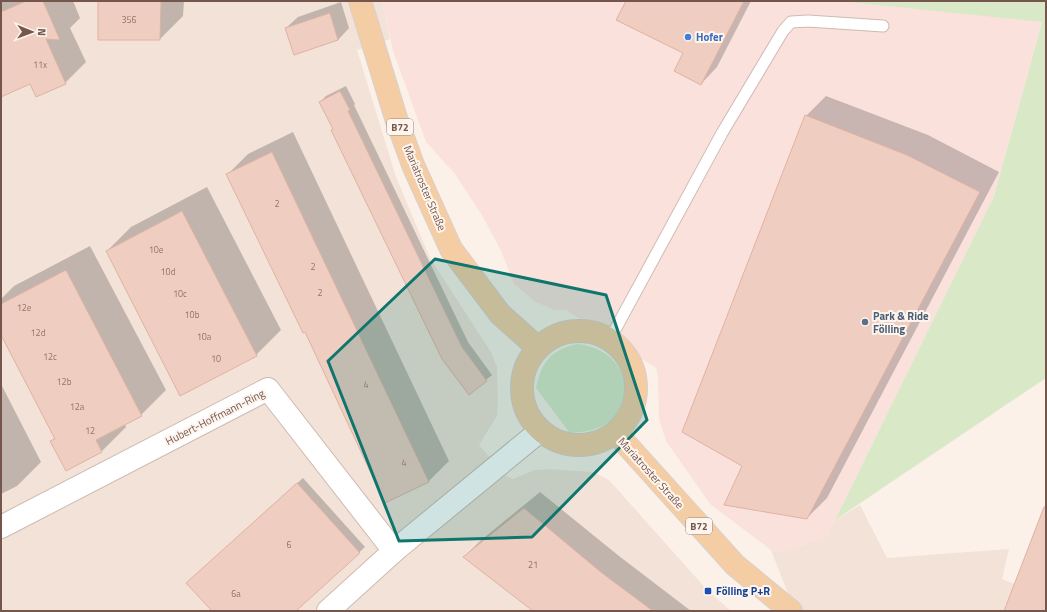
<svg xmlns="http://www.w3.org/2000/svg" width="1047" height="612" viewBox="0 0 1047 612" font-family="'Titillium Web',sans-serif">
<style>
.residential{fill:#f2e2d7}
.commercial{fill:#fbe1dc}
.green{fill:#d9e8c7}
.shadow{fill:#0003}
.building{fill:#efcdc1;stroke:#e0b2a2}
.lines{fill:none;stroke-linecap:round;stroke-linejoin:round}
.service-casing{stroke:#cebab1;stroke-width:13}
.minor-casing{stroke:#cebab1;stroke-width:24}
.primary-casing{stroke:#d8d0cd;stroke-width:24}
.service{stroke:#fff;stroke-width:11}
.minor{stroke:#fff;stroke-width:22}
.primary{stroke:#f5cda5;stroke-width:22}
.marked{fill:#0f766e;fill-opacity:0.2;stroke:#0f766e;stroke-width:3;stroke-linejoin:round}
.shop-dot{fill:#3f7fe0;stroke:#fef6ee;stroke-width:1.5}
.service-dot{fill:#5c6f8a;stroke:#fef6ee;stroke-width:1.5}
.transit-dot{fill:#1a4fb4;stroke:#fef6ee;stroke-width:1.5}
.labels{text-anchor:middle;stroke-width:4;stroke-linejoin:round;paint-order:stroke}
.number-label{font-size:9px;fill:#93746a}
.shield{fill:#fef6ee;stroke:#9d867d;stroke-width:1}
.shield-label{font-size:10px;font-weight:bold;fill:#74564d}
.shop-label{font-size:11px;font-weight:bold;fill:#366cbe;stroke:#fef6ee;text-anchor:start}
.street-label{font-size:11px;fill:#74564d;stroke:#fef6ee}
.service-label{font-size:11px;font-weight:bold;fill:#4e5e75;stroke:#fef6ee;text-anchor:start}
.transit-label{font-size:11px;font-weight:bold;fill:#164399;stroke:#fef6ee;text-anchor:start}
</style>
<rect width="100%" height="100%" fill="#fbf1e8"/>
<g class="residential">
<polygon points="1,1 382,1 390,39 357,50 396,177 430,258 491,352 497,367 498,402 497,416 479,445 506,476 513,479 534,470 550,469 593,472 609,480 708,591 731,611 1,611"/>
<polygon points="860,505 887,558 1009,549 1002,579 1046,597 1046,611 795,611 771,550 787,551 827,536 835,520"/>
</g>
<polygon class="commercial" points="382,1 838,1 1042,21 994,196 827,536 787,551 771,550 710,504 666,441 659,419 658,377 656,368 566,310 554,310 534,301 514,284 501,251 483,217 455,174 426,142 393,51"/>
<g class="green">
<polygon points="838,1 1046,1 1046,378 835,520 994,196 1042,22"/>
<path d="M578,344C646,353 637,437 569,432L536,388C541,362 552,349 578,344Z"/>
</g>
<g class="shadow">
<polygon points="73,1 80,18 70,28 86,62 65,83 31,82 1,96 1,2"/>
<polygon points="99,1 184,1 183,16 160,39 99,39"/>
<polygon points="627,1 751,1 717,67 701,84 684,53"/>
<polygon points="341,2 349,28 338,40 295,54 286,28 298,17"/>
<polygon points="346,86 355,104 354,105 468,342 492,375 469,394 332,130 333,128 320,102 326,96"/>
<polygon points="826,96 928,135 999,172 827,498 807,518 806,116"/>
<polygon points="293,132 449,461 429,481 385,502 305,331 228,174 248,154"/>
<polygon points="207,187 281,330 256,355 107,251 131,227"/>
<polygon points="90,246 166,390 141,415 124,423 126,427 102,451 52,441 55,437 1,333 1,299 14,286"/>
<polygon points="1,384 41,462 17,486 1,494"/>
<polygon points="303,478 365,547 295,611 213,611 193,577"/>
<polygon points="540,492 619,556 691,611 536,611 464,557 480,541"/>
</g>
<g class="building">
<polygon points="26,1 43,1 60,40 46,39 66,84 36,97 30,84 1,97 1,12"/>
<polygon points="98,1 161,1 160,40 98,40"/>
<polygon points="626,1 744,1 701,85 674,71 683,53 616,20"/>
<polygon points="330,13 338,40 294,55 285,28"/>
<polygon points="340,91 350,110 348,111 462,347 487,381 469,395 442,359 331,130 333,129 319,102"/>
<polygon points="805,115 907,155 980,192 807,519 724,505 742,466 682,432"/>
<polygon points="272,152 429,482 385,503 305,332 303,333 226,174"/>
<polygon points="182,211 257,356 180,396 106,251"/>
<polygon points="66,270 142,416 96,440 102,452 66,471 50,441 55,439 1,335 1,304"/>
<polygon points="297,483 360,553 296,611 212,611 186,583"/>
<polygon points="1044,507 1046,507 1046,611 1004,611"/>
<polygon points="524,508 602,573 653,611 533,611 463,557"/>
</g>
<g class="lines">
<defs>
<polyline id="service" points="610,339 722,133 783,31 791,22 808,21 883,26"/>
<g id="minor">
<polyline points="1,527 268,389 394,551"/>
<polyline points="328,611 394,551 540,431"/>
</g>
<g id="primary">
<polyline points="360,1 396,118 413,165 451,249 500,314 538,348"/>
<circle cx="579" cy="388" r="57"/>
<polyline points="616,433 735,565 791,611"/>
</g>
</defs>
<use href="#service" class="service-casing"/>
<use href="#minor" class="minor-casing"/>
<use href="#primary" class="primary-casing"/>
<use href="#service" class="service"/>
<use href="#minor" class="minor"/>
<use href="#primary" class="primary"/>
</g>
<path class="marked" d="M435,259L606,295L647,420L532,537L399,541L328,361Z"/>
<circle class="shop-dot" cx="688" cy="37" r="4"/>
<circle class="service-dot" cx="865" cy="322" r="4"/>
<rect class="transit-dot" x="704" y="587" width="8" height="8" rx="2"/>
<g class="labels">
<g class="number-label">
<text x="129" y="23">356</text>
<text x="40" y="68">11x</text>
<text x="277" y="207">2</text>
<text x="156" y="253">10e</text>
<text x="313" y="270">2</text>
<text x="168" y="275">10d</text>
<text x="320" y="296">2</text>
<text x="180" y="297">10c</text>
<text x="24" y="311">12e</text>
<text x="192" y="318">10b</text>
<text x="38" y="336">12d</text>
<text x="204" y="340">10a</text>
<text x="50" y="360">12c</text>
<text x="216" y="362">10</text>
<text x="64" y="385">12b</text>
<text x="366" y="388">4</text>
<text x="77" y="410">12a</text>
<text x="90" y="434">12</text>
<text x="404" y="466">4</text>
<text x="289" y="548">6</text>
<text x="533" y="568">21</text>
<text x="236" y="597">6a</text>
</g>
<g class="shield">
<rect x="387" y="119" width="26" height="16" rx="3"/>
<rect x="686" y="518" width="26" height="16" rx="3"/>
</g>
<g class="shield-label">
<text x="400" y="131">B72</text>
<text x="699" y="530">B72</text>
</g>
<g class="shop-label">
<text x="696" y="41">Hofer</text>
</g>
<g class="street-label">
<text transform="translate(425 188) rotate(67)" y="4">Mariatroster Straße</text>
<text transform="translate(215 417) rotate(-27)" y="4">Hubert-Hoffmann-Ring</text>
<text transform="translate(651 473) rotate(48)" y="4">Mariatroster Straße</text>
</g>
<g class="service-label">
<text x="873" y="320">Park &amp; Ride<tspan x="873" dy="13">Fölling</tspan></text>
</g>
<g class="transit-label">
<text x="716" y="595">Fölling P+R</text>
</g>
</g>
<rect width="1047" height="612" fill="none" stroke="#74564d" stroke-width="4"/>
<g transform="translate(32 32) rotate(91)" stroke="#fef6ee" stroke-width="3" paint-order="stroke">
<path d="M0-3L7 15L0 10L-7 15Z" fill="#74564d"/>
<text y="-6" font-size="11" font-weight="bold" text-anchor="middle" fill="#74564d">N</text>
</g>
</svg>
